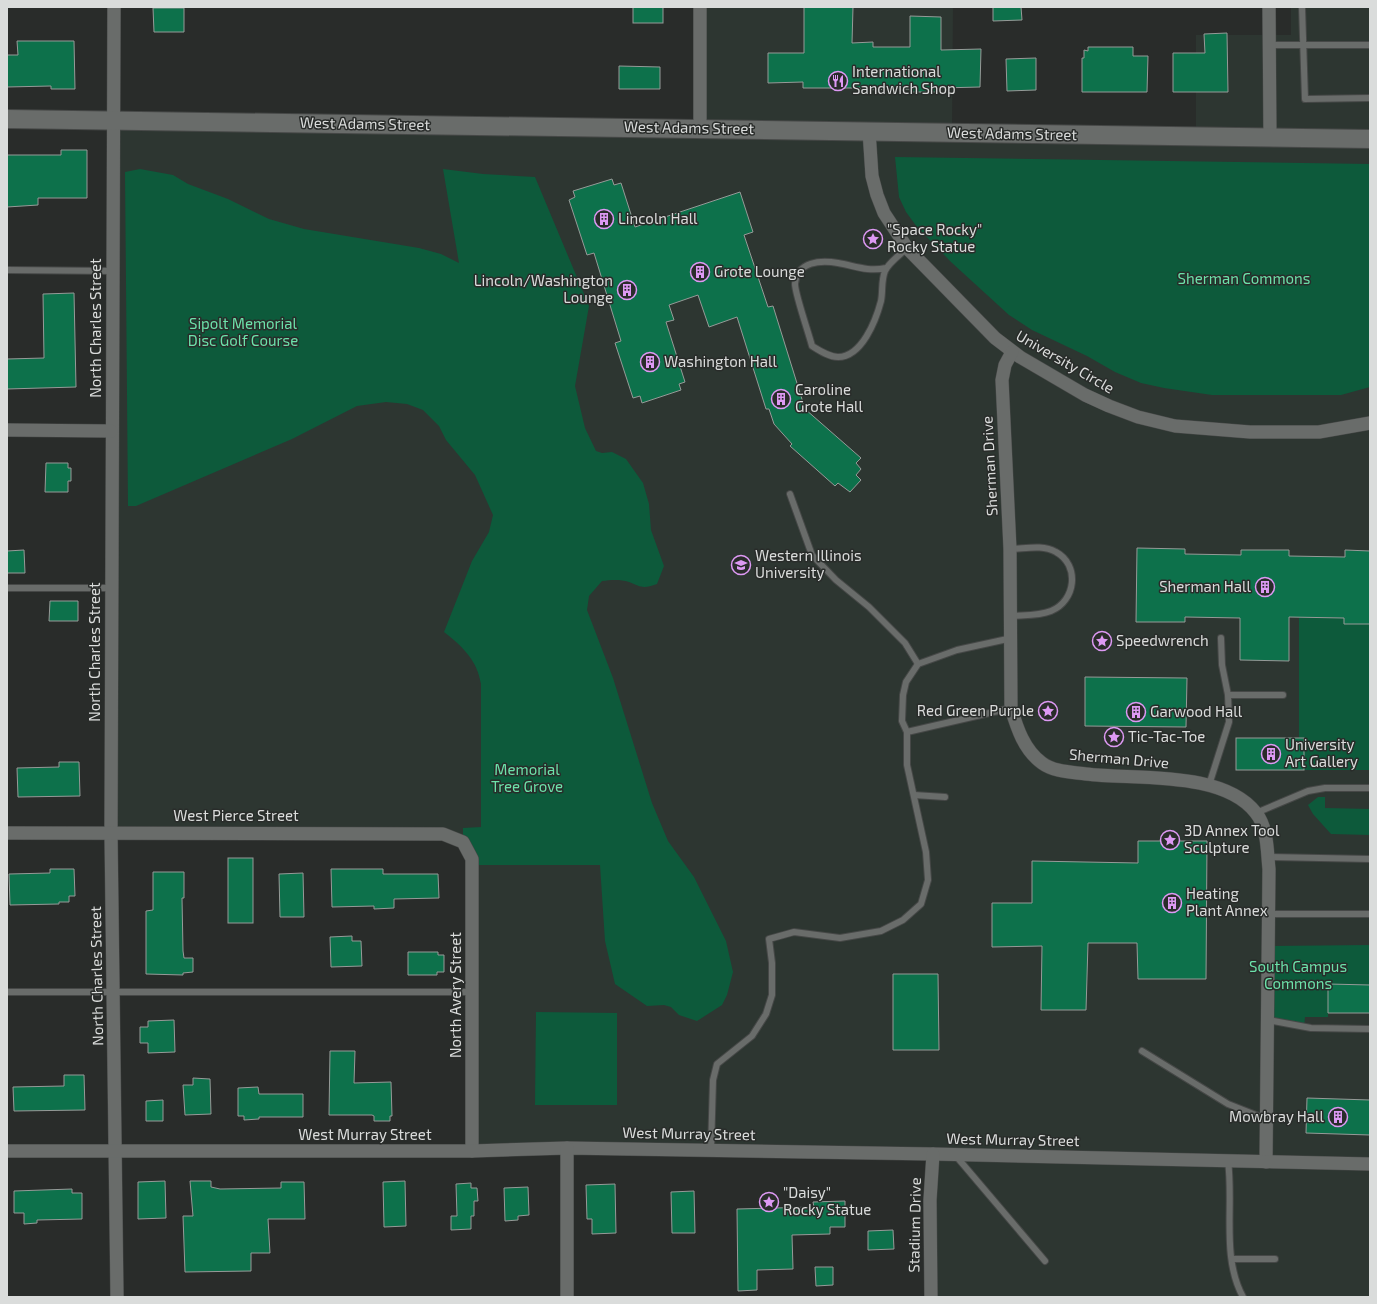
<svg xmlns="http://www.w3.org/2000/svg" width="1377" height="1304" viewBox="0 0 1377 1304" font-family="'Exo 2',sans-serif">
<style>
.built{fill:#2d3631}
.green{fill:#0d5a3b}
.building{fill:#0d714b;stroke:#969a98}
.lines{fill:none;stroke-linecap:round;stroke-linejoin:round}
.lane-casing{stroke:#464847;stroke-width:8}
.street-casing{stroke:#464847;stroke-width:14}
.secondary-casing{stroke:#464847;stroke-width:20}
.lane{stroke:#696c6a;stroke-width:6}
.street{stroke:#696c6a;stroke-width:13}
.secondary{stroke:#696c6a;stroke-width:18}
.labels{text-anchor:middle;stroke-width:3;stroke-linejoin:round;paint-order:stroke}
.poi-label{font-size:15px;fill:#dadcdb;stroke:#292c2a;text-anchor:start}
.street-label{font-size:15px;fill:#dadcdb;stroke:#292c2a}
.park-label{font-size:15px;fill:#6ce2aa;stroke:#292c2a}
</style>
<rect width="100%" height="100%" fill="#292c2a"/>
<polygon class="built" points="700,7 953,7 952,132 1196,136 1196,35 1291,35 1291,7 1370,7 1370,1297 931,1297 933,1154 472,1151 472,859 457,838 111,833 112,120 699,128"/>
<g class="green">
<polygon points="895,157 1370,164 1370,387 1341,395 1212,395 1164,388 1141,383 1115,372 1087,356 1032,330 1009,315 951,262 917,227 906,212 899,197"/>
<path d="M140,169L173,175L188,184L228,199L269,219L304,229L419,248L441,254L459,263L443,169L483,174L535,177L589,306L575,386L585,428L596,451L602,453L612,452L626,459L643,483L649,504L651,530L664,566L657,584C643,589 641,587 629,582C620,579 610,580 602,581L589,596L587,610L613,678L652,803L668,841L694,877L726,941L733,972L727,995L722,1005L697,1021L679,1015L671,1007L664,1005L647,1006L615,984L605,941L600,865H472L463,842V828L481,827V684C477,660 463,647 444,632L472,561L489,532L493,515L475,475L446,440L439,426L423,410L407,404L386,402L357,406L292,439L136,506H128L125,172Z"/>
<polygon points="1299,617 1344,618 1344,624 1370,624 1370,770 1304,770 1304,739 1299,738"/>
<polygon points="1318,797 1325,797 1325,808 1370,809 1370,835 1331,834 1313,814 1308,805"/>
<polygon points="1370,945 1370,985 1328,985 1328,1017 1305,1017 1304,1027 1268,1020 1269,946"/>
<polygon points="536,1012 617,1013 617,1105 535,1105"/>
</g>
<g class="building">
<rect x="633" y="7" width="30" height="16"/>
<polygon points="804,7 853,7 852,43 873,42 873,47 910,47 910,16 941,17 941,50 981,49 980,87 940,88 940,92 910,92 910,89 860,90 860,88 803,88 803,82 768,83 768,53 804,53"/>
<polygon points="993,7 1021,7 1022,20 993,21"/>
<polygon points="153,8 184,8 184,32 154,32"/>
<polygon points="1227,33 1228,92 1173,92 1173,53 1205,53 1204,34"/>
<polygon points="17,41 74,41 75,89 51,89 51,86 7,87 7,55 18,55"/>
<polygon points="1088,47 1133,47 1133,56 1148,56 1147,92 1082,92 1082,58 1084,58 1084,50 1088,51"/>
<polygon points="1036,58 1036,90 1007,91 1006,59"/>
<polygon points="619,66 660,67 660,89 619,89"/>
<polygon points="61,150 87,150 87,198 38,198 38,205 7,207 7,155 61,155"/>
<polygon points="612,179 614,185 621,183 635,227 740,192 753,232 744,235 768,307 773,306 805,409 861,458 856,463 861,469 856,475 861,480 850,492 838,483 835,486 790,446 792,444 774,424 769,409 766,409 737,317 709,327 698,295 669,305 674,320 666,322 685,382 679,384 681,390 642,403 640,396 633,398 615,343 621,341 594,253 587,255 569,200 575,197 573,191"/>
<polygon points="74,293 76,387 7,389 7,359 44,358 43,294"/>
<polygon points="46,463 68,463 68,468 71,468 71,481 68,481 68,492 45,492"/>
<polygon points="1137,548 1185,549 1185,554 1241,555 1241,550 1289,550 1289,556 1345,557 1345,550 1370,551 1370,624 1344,624 1344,618 1289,617 1289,661 1240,660 1240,618 1185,617 1185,622 1136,622"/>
<polygon points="24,550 25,573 7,573 7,551"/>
<polygon points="50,601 78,601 78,621 49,621"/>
<polygon points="1085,677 1187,678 1186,727 1085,726"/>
<rect x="1236" y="738" width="68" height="32"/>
<polygon points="59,762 79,762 80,796 18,797 17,768 59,767"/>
<polygon points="1138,841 1207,841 1206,979 1138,979 1137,943 1088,943 1086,1010 1041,1010 1042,946 992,947 992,903 1032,903 1032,861 1138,863"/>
<rect x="228" y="858" width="25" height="65"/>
<polygon points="50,869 74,869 75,896 69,896 69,902 59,902 59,904 10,905 9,874 50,873"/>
<polygon points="331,869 383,869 383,874 438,874 439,898 394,899 394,908 374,909 374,906 332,907"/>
<polygon points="153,872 184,872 184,898 182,898 183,951 184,958 193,958 193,972 183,973 183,975 146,974 146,911 153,910"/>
<polygon points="303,873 304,917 280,917 279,874"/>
<polygon points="352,936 352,941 361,941 362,966 331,967 330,937"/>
<polygon points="408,952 438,952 438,955 444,955 444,972 437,972 437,975 408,975"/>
<polygon points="893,974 938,974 939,1050 893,1050"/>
<polygon points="1328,984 1370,985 1370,1013 1328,1013"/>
<polygon points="174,1020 175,1052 148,1053 148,1043 140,1043 140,1027 148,1027 148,1021"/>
<polygon points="330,1051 355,1051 354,1083 391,1082 392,1116 390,1116 390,1121 374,1121 374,1116 372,1115 329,1115"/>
<polygon points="64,1075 84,1075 85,1110 14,1111 13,1087 64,1086"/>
<polygon points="193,1078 210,1079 211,1114 185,1115 183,1085 193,1085"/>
<polygon points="258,1087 259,1094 303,1094 303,1117 259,1117 259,1119 244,1120 244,1116 238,1116 238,1088"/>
<polygon points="1307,1098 1370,1100 1370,1135 1306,1133"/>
<polygon points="163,1100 163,1121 146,1121 146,1101"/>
<polygon points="165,1181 166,1218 138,1219 138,1182"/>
<polygon points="190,1181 211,1181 211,1187 220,1189 281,1188 281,1182 304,1182 305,1219 268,1219 270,1253 251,1253 251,1271 185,1272 183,1216 193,1216"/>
<polygon points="405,1181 406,1226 384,1227 383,1182"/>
<polygon points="471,1183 471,1188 477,1188 478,1201 474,1201 474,1216 471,1216 471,1229 451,1230 451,1216 457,1216 456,1184"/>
<polygon points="615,1184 616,1233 592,1234 592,1219 587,1219 586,1185"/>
<polygon points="528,1187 529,1215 518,1216 518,1220 505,1221 504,1188"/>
<polygon points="72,1189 72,1193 82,1193 82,1219 37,1220 37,1223 24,1224 24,1213 14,1213 14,1191"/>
<polygon points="694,1191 695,1233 672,1233 671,1192"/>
<polygon points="845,1201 845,1227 830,1227 830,1234 792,1235 793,1269 757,1270 757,1290 738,1291 737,1209 814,1207 813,1202"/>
<polygon points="893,1230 894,1249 868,1250 868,1231"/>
<polygon points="815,1267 833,1267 833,1285 816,1286"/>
</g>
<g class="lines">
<defs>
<g id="lane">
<polyline points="1302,7 1305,99 1370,98"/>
<polyline points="1269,45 1370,45"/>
<path d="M886,268C868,272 855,266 838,263C821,260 797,261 795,284C795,294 809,334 812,346C820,351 829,357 838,357C862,357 876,320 881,301C883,291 881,281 885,271C889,262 900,255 907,248"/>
<polyline points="7,270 113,271"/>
<polyline points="790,494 812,555 836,580 869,607 905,643 918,664"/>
<path d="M1010,549C1024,549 1042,544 1056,552C1080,565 1076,601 1051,611C1039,616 1024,615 1011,616"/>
<polyline points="7,588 111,588"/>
<polyline points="1221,638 1222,665 1228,695"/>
<polyline points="907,732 1011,708"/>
<polyline points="1209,785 1229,722 1228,695 1283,695"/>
<polyline points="914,795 945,797"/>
<polyline points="1256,813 1308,791 1325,788 1370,788"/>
<polyline points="1268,857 1370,859"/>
<polyline points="1269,914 1370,914"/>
<polyline points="7,992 472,992"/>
<polyline points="1268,1020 1311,1028 1370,1029"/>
<polyline points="1142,1051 1228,1104 1266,1119"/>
<polyline points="711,1150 713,1080 717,1064 752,1036 766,1014 772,995 772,963 769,939 794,932 840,938 881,931 903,920 921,904 928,880 926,852 907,765 907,732 902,721 903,695 906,682 918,664 957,650 1012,638"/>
<polyline points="956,1156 1045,1261"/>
<path d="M1228,1161C1234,1205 1221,1257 1243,1297"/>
<polyline points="1232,1259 1275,1259"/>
</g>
<g id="street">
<polyline points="114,7 111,833 117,1297"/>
<polyline points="1269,7 1270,138"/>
<polyline points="700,128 700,7"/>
<polyline points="869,131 872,176 877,195 884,213 907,248 995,338 1020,357 1085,395 1109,406 1138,417 1175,426 1250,432 1319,432 1370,423"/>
<path d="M1012,352L1005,365L1002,380L1010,549L1011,708C1017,728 1024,750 1042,763C1054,772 1072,772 1086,774C1135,780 1223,770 1256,813C1268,828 1267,851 1269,869L1266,1162"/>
<polyline points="7,430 111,431"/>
<polyline points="7,833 443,834 463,842 472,859 472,1151"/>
<polyline points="7,1151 472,1151 567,1148 933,1154 1370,1164"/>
<polyline points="567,1297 567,1148"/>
<polyline points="931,1297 930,1200 933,1154"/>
</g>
<polyline id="secondary" points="7,119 1370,139"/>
</defs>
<use href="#lane" class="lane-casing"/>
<use href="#street" class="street-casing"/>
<use href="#secondary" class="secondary-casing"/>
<use href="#lane" class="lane"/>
<use href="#street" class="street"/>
<use href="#secondary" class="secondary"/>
</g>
<defs>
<symbol id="restaurant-ring" viewBox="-11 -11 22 22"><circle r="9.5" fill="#292c2a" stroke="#dd99f3" stroke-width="1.5"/><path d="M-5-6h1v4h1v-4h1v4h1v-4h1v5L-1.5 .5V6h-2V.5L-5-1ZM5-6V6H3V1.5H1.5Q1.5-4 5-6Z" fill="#dd99f3"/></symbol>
<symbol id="building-ring" viewBox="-11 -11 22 22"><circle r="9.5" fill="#292c2a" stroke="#dd99f3" stroke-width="1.5"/><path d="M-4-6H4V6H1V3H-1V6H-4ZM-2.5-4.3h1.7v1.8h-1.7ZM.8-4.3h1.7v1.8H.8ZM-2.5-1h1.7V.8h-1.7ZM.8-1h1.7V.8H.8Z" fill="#dd99f3"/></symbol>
<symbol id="sight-ring" viewBox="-11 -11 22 22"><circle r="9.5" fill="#292c2a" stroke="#dd99f3" stroke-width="1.5"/><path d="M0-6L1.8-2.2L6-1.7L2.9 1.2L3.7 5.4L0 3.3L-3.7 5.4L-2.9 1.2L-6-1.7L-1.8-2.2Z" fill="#dd99f3"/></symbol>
<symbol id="university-ring" viewBox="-11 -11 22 22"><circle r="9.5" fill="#292c2a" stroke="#dd99f3" stroke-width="1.5"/><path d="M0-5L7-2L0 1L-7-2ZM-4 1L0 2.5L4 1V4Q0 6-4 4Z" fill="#dd99f3"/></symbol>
</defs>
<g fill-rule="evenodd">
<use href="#restaurant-ring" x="827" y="70" width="22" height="22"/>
<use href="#building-ring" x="593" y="208" width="22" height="22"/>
<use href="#sight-ring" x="862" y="228" width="22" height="22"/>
<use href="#building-ring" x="689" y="261" width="22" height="22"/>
<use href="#building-ring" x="616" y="279" width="22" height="22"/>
<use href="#building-ring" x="639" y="351" width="22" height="22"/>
<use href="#building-ring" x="770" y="388" width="22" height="22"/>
<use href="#university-ring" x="730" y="554" width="22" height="22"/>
<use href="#building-ring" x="1254" y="576" width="22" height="22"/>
<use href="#sight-ring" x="1091" y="630" width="22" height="22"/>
<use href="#sight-ring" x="1037" y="700" width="22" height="22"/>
<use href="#building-ring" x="1125" y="701" width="22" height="22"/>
<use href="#sight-ring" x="1103" y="726" width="22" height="22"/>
<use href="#building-ring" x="1260" y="743" width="22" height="22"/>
<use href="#sight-ring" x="1159" y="829" width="22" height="22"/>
<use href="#building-ring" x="1161" y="892" width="22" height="22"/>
<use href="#building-ring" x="1327" y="1106" width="22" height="22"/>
<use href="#sight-ring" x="758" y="1191" width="22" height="22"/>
</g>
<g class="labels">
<g class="poi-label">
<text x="852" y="77">International<tspan x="852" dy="17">Sandwich Shop</tspan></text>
<text x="618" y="224">Lincoln Hall</text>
<text x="887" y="235">"Space Rocky"<tspan x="887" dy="17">Rocky Statue</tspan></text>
<text x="714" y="277">Grote Lounge</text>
<text x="613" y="286" text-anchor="end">Lincoln/Washington<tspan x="613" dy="17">Lounge</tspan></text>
<text x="664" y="367">Washington Hall</text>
<text x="795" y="395">Caroline<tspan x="795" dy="17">Grote Hall</tspan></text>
<text x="755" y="561">Western Illinois<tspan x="755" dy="17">University</tspan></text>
<text x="1251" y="592" text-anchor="end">Sherman Hall</text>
<text x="1116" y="646">Speedwrench</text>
<text x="1034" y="716" text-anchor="end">Red Green Purple</text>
<text x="1150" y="717">Garwood Hall</text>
<text x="1128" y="742">Tic-Tac-Toe</text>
<text x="1285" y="750">University<tspan x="1285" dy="17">Art Gallery</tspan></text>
<text x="1184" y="836">3D Annex Tool<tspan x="1184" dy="17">Sculpture</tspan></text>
<text x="1186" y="899">Heating<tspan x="1186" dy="17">Plant Annex</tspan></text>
<text x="1324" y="1122" text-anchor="end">Mowbray Hall</text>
<text x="783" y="1198">"Daisy"<tspan x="783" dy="17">Rocky Statue</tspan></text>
</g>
<g class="street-label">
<text transform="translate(365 124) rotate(1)" y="5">West Adams Street</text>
<text transform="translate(689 128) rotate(1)" y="5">West Adams Street</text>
<text transform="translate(1012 134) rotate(1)" y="5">West Adams Street</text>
<text transform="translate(96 328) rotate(-90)" y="5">North Charles Street</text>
<text transform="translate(1065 362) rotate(30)" y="5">University Circle</text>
<text transform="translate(990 466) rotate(-93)" y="5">Sherman Drive</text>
<text transform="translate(95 652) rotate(-90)" y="5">North Charles Street</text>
<text transform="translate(1119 759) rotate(5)" y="5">Sherman Drive</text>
<text x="236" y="821">West Pierce Street</text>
<text transform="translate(97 976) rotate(-91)" y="5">North Charles Street</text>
<text transform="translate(456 995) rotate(-90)" y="5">North Avery Street</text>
<text transform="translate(689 1134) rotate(1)" y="5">West Murray Street</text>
<text x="365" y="1140">West Murray Street</text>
<text transform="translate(1013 1140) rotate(1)" y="5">West Murray Street</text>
<text transform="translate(915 1225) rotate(-89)" y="5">Stadium Drive</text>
</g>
<g class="park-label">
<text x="1244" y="284">Sherman Commons</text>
<text x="243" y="329">Sipolt Memorial<tspan x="243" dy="17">Disc Golf Course</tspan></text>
<text x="527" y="775">Memorial<tspan x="527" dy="17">Tree Grove</tspan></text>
<text x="1298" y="972">South Campus<tspan x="1298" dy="17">Commons</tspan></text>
</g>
</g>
<rect width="1377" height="1304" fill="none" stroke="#dadcdb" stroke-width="16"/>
</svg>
